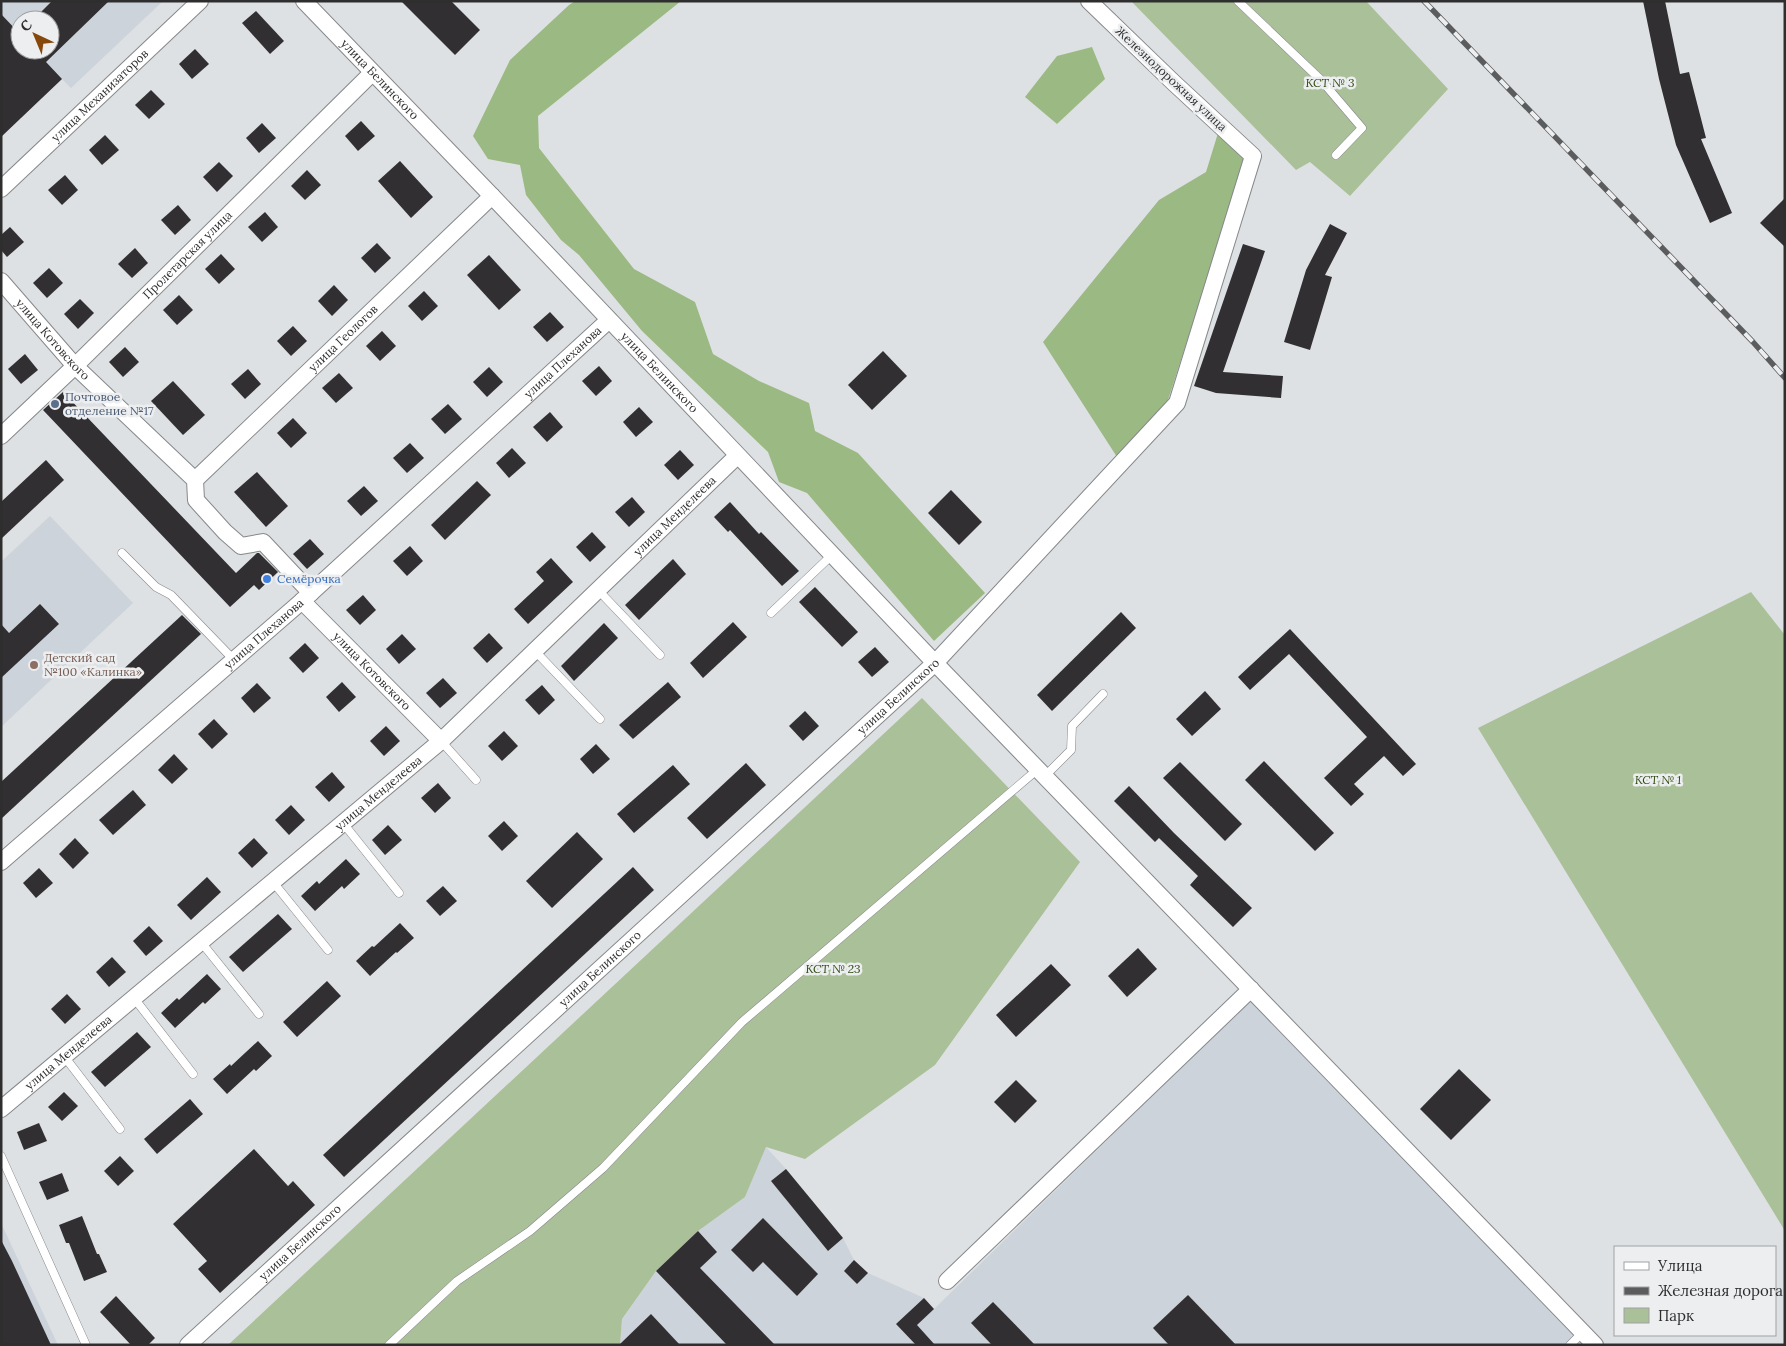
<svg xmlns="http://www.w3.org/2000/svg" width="1786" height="1346" viewBox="0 0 1786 1346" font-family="Lora,serif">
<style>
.built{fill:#ccd3db;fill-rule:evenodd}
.green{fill:#aac099}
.forest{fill:#9bb983}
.building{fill:#312f31}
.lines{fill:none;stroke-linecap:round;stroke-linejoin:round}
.service-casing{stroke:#86888a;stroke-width:9}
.minor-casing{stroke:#86888a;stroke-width:18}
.service{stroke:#fff;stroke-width:8}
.minor{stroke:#fff;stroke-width:16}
.rail-casing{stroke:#5b5c5d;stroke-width:5.5}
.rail{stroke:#eceef0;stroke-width:4;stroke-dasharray:11;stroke-linecap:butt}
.service-dot{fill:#5c6f8a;stroke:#eceef0;stroke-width:2}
.shop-dot{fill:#3f7fe0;stroke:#eceef0;stroke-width:2}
.education-dot{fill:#8d6e63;stroke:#eceef0;stroke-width:2}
.labels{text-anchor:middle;stroke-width:5;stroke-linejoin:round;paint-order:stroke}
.street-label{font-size:12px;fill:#2e2e2f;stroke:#eceef0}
.park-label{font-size:12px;font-style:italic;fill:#2d490e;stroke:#eceef0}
.service-label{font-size:12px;fill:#4e5e75;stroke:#eceef0;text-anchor:start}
.shop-label{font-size:12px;fill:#366cbe;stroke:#eceef0;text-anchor:start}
.education-label{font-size:12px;fill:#785e54;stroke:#eceef0;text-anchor:start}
</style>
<rect width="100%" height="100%" fill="#dee1e3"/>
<g class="built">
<path d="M1,1H163L71,88L62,79L1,137ZM20,20H50V50H20Z"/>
<polygon points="50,516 133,603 1,727 1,562"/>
<polygon points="1253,998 1585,1345 620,1345 622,1319 656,1271 698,1231 745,1197 766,1147 786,1169 843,1238 854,1260 868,1273 924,1298 934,1309"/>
<polygon points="1,1223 58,1345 1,1345"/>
</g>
<g class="green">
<polygon points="1131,1 1366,1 1448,89 1350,196 1310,162 1296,170"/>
<polygon points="1751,592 1785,635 1785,1231 1478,728"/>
<polygon points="922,698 1080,862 935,1065 805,1159 766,1147 745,1197 698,1231 656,1271 622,1319 620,1345 228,1345"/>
</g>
<g class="forest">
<polygon points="575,1 681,1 538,116 539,148 634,269 695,302 713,354 759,381 809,403 815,431 858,453 985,593 934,641 807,493 779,482 768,452 642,331 579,255 561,240 526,195 520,165 488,159 473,136 510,60 569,5"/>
<polygon points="1092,47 1105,79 1057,124 1025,97 1057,56"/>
<polygon points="1218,133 1246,158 1168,400 1117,457 1043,342 1159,200 1206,172"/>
</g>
<g class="building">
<polygon points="52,1 109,1 46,62 62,79 1,137 1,14 20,34 20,50 50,50 50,20 33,20"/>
<polygon points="401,1 451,1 480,30 455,55"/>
<polygon points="1643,1 1665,1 1680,74 1689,72 1706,138 1701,139 1732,213 1710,223 1676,145 1659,79"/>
<polygon points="256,11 284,41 270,54 242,23"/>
<polygon points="195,49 209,64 192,79 179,64"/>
<polygon points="151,90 165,104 149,119 135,105"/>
<polygon points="361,121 375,136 358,151 345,136"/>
<polygon points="262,123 276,138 259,153 246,138"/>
<polygon points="105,135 119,150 102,165 89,150"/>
<polygon points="400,161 433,197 411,218 378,181"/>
<polygon points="219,162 233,176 217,192 203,177"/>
<polygon points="307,170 321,185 305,200 291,186"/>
<polygon points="65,175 78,190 62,205 48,190"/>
<polygon points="1785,198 1785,247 1760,223"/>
<polygon points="178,205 191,220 175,235 161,220"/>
<polygon points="265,212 278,227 262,242 248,227"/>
<polygon points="1330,224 1347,233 1325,275 1332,277 1310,350 1284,342 1306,270"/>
<polygon points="10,227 24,242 7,257 1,250 1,235"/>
<polygon points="377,243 391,258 375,273 361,258"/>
<polygon points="1243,244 1265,251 1223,372 1283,376 1281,398 1216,393 1194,386"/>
<polygon points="135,248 148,263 132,278 118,264"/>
<polygon points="221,254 235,269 219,284 205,269"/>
<polygon points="489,255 521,290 499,310 467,275"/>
<polygon points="49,268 63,283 47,298 33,283"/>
<polygon points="334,285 348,300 332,316 318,301"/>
<polygon points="424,291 438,306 422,321 408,306"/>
<polygon points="179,295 193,310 177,325 163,310"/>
<polygon points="80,299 94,313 78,329 64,314"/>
<polygon points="550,312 564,327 547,342 533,327"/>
<polygon points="293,326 307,341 291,356 277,341"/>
<polygon points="382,331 396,346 380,361 366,346"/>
<polygon points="125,347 139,362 123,377 109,362"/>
<polygon points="883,351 907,376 872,410 848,385"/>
<polygon points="25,354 38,370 21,384 8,369"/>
<polygon points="599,366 612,381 596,396 582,381"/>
<polygon points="489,367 503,382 487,397 473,382"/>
<polygon points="248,369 261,384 245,399 231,384"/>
<polygon points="339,373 353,388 336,403 322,388"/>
<polygon points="173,381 205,415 183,435 151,401"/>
<polygon points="63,392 236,573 257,553 259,553 278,572 259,590 254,585 230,607 43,410"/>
<polygon points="448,404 462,419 445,434 431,419"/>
<polygon points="639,407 653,422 636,437 623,422"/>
<polygon points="550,412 563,427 547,442 533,427"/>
<polygon points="293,418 307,433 291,448 277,433"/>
<polygon points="410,443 424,458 407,473 393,458"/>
<polygon points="512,448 526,463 509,478 496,463"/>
<polygon points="680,450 694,465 678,480 664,465"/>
<polygon points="46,460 64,480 1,539 1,502"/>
<polygon points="257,472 288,506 266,527 234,492"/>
<polygon points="477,481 491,495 445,540 431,525"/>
<polygon points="364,486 378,501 361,516 347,501"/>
<polygon points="951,490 982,522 959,545 928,513"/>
<polygon points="632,497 645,512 629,527 615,512"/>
<polygon points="730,502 759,534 761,532 799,571 782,586 730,530 728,532 714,517"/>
<polygon points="592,532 606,547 590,562 576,547"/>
<polygon points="310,539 324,554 307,569 293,554"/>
<polygon points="410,546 423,561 407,576 393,561"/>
<polygon points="551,558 573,582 528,624 514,609 544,581 536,572"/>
<polygon points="673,559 686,574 639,620 625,605"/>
<polygon points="815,587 858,632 842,647 799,602"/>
<polygon points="363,595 376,610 360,625 346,610"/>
<polygon points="40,604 59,624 1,678 1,624 9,633"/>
<polygon points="1121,612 1136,628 1052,711 1037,695"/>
<polygon points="182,615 201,634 1,819 1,782"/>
<polygon points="733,622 747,637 703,678 690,663"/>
<polygon points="604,623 618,638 574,681 561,666"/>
<polygon points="1290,629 1416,764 1403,776 1384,756 1354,784 1364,794 1351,806 1324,778 1367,737 1289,654 1250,690 1238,677"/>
<polygon points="489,633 503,648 487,663 473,648"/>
<polygon points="402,634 416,649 399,664 386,649"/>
<polygon points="305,643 319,658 303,673 289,658"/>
<polygon points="875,647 889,662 872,677 858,662"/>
<polygon points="443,678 457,693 440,708 426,693"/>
<polygon points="342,682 356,697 339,712 326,697"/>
<polygon points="668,682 681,697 633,739 619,725"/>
<polygon points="257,683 271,698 254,713 241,698"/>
<polygon points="542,685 555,700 539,715 525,700"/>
<polygon points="1205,691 1221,709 1192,736 1176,719"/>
<polygon points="805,711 819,726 803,741 789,726"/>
<polygon points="214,719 228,734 212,749 198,734"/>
<polygon points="386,726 400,741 384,756 370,741"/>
<polygon points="504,731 518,746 502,761 488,746"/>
<polygon points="596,744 610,759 593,774 580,759"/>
<polygon points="174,754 188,769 172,784 158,770"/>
<polygon points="1264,761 1334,833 1315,851 1245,780"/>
<polygon points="1180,762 1242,824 1225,841 1163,778"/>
<polygon points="746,763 766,785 707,839 687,818"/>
<polygon points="673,765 690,784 634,833 617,814"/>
<polygon points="332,772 345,787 329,802 315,787"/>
<polygon points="438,783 451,798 435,813 421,798"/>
<polygon points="1129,786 1174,833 1252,908 1233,927 1190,885 1198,876 1159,838 1155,842 1114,801"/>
<polygon points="133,790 146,805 113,835 99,820"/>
<polygon points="291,805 305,820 289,835 275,820"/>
<polygon points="504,821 518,836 502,851 488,836"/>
<polygon points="388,825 402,840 385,855 372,840"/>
<polygon points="577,832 603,859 552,908 526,881"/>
<polygon points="75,838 89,853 73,869 59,854"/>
<polygon points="254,838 268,853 252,868 238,853"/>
<polygon points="346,859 360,874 344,889 342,886 315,911 301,896 317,881 319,884"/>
<polygon points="633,867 654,890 344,1177 323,1155"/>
<polygon points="39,868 53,883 36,898 23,883"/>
<polygon points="207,877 221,892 191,920 177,905"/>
<polygon points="443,886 457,901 440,916 426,901"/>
<polygon points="278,914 292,929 243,972 229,957"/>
<polygon points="400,923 414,938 397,953 396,952 370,976 356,961 372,946 374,947"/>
<polygon points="149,926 163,941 146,956 133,941"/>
<polygon points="1138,948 1157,969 1127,997 1108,976"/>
<polygon points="112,957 126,972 109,987 96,972"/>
<polygon points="1051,964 1071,985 1016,1037 996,1015"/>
<polygon points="207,974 221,989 205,1004 203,1002 175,1028 161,1013 177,998 179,1000"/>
<polygon points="327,981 341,996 297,1037 283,1022"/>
<polygon points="67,994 81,1009 65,1024 51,1009"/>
<polygon points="137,1032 151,1047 105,1087 91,1072"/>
<polygon points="258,1041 272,1056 256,1071 254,1069 227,1094 213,1079 230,1064 231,1066"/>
<polygon points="1459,1069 1491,1100 1451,1140 1420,1109"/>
<polygon points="1016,1080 1037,1101 1015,1123 994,1102"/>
<polygon points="64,1092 78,1106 62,1121 48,1107"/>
<polygon points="190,1099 203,1114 157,1154 144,1139"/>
<polygon points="39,1123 47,1141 24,1150 17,1132"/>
<polygon points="254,1149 288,1186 293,1181 315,1205 220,1293 198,1269 207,1261 173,1224"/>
<polygon points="120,1156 134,1171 118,1186 104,1171"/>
<polygon points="786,1169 843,1238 828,1251 771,1181"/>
<polygon points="62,1173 69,1191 47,1200 39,1182"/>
<polygon points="82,1216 97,1254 99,1254 107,1272 84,1281 69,1243 66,1243 59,1225"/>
<polygon points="763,1218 818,1274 797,1296 763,1262 753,1272 731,1250"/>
<polygon points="698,1231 717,1252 700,1268 775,1345 727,1345 656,1271"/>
<polygon points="1,1240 12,1261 51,1345 1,1345"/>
<polygon points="854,1260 868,1273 857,1284 844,1271"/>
<polygon points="1188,1295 1236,1345 1169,1345 1153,1328"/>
<polygon points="116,1296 155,1338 148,1345 131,1345 100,1312"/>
<polygon points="924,1298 934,1309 917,1325 935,1345 916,1345 896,1324"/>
<polygon points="993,1302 1035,1345 992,1345 971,1323"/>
<polygon points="651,1314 680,1345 619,1345"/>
</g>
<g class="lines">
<defs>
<g id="service">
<polyline points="1238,1 1321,80 1362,128 1336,155"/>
<polyline points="122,553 156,587 171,595 234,660"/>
<polyline points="598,590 660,655"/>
<polyline points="771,613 832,555"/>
<polyline points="535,651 600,719"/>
<polyline points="441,741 476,780"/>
<polyline points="1045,776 1071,750 1072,726 1103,694"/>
<polyline points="343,823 399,893"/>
<polyline points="273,882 328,950"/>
<polyline points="201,942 259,1014"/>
<polyline points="134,998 193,1074"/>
<polyline points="64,1056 120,1129"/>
<polyline points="1,1156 86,1345"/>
<polyline points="389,1345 457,1281 530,1231 603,1168 742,1022 1038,769"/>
<polyline points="1570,1345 1583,1332"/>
</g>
<g id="minor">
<path id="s1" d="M304,1L492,196L935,663L1595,1345"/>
<path id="s2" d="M1,189L200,1"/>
<path id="s3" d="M1,281L75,366L195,480L196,500L225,532L241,546L263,542L311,593"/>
<path id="s4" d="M1,436L75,366L372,73"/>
<path id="s5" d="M195,480L492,196"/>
<path id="s6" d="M302,601L441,741"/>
<path id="s7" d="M1,862L302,601L609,320"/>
<path id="s8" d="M1,1109L441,741L737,456"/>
<polyline points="947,1281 1251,989"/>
<path id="s9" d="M188,1345L935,663L1177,403L1253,156L1174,83L1089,1"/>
</g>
</defs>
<use href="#service" class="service-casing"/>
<use href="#minor" class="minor-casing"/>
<use href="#service" class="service"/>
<use href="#minor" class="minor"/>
<defs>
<polyline id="rail" points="1424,1 1753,342 1785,378"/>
</defs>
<use href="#rail" class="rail-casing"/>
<use href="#rail" class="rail"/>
</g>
<circle class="service-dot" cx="55" cy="404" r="5"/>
<circle class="shop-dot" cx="267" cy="579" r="5"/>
<circle class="education-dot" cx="34" cy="665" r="5"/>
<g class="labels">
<g class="street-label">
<text dy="4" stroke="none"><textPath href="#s1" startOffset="109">улица Белинского</textPath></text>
<text transform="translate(1171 79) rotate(43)" y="4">Железнодорожная улица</text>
<text dy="4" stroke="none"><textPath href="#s2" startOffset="136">улица Механизаторов</textPath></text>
<text dy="4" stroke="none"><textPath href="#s4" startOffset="260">Пролетарская улица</textPath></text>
<text dy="4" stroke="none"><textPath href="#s5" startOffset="205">улица Геологов</textPath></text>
<text dy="4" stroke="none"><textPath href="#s3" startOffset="78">улица Котовского</textPath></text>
<text dy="4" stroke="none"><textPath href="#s7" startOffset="752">улица Плеханова</textPath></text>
<text dy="4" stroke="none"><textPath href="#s1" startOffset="514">улица Белинского</textPath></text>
<text dy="4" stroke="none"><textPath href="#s8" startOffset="898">улица Менделеева</textPath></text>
<text dy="4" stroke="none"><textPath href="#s7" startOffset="348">улица Плеханова</textPath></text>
<text dy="4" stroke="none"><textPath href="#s6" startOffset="99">улица Котовского</textPath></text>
<text dy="4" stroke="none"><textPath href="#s9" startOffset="962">улица Белинского</textPath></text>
<text dy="4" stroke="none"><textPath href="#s8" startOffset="492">улица Менделеева</textPath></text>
<text dy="4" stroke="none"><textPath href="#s9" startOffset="558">улица Белинского</textPath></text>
<text dy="4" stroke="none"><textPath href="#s8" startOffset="88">улица Менделеева</textPath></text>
<text dy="4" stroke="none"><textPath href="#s9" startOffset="152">улица Белинского</textPath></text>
</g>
<g class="park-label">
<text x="1330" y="87">КСТ № 3</text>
<text x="1658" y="784">КСТ № 1</text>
<text x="833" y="973">КСТ № 23</text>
</g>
<g class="service-label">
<text x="65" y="401">Почтовое<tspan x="65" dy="14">отделение №17</tspan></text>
</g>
<g class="shop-label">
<text x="277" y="583">Семёрочка</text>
</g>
<g class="education-label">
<text x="44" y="662">Детский сад<tspan x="44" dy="14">№100 «Калинка»</tspan></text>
</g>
</g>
<rect width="1786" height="1346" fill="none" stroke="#2e2e2f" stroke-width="5"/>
<rect x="1614" y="1246" width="162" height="90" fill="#eceef0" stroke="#a0a1a3"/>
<rect x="1624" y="1262" width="25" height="8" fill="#ffffff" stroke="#a0a1a3"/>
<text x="1658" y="1271" font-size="15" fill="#2e2e2f">Улица</text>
<rect x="1624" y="1287" width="25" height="8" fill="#5b5c5d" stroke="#a0a1a3"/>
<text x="1658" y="1296" font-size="15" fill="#2e2e2f">Железная дорога</text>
<rect x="1624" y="1308" width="25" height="15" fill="#aac099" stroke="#a0a1a3"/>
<text x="1658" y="1321" font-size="15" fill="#2e2e2f">Парк</text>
<g transform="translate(35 35) rotate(316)"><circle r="24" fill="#eceef0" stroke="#a0a1a3"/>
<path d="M0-4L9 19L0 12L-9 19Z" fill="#87480c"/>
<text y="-8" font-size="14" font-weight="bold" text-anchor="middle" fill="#2e2e2f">С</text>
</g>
</svg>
